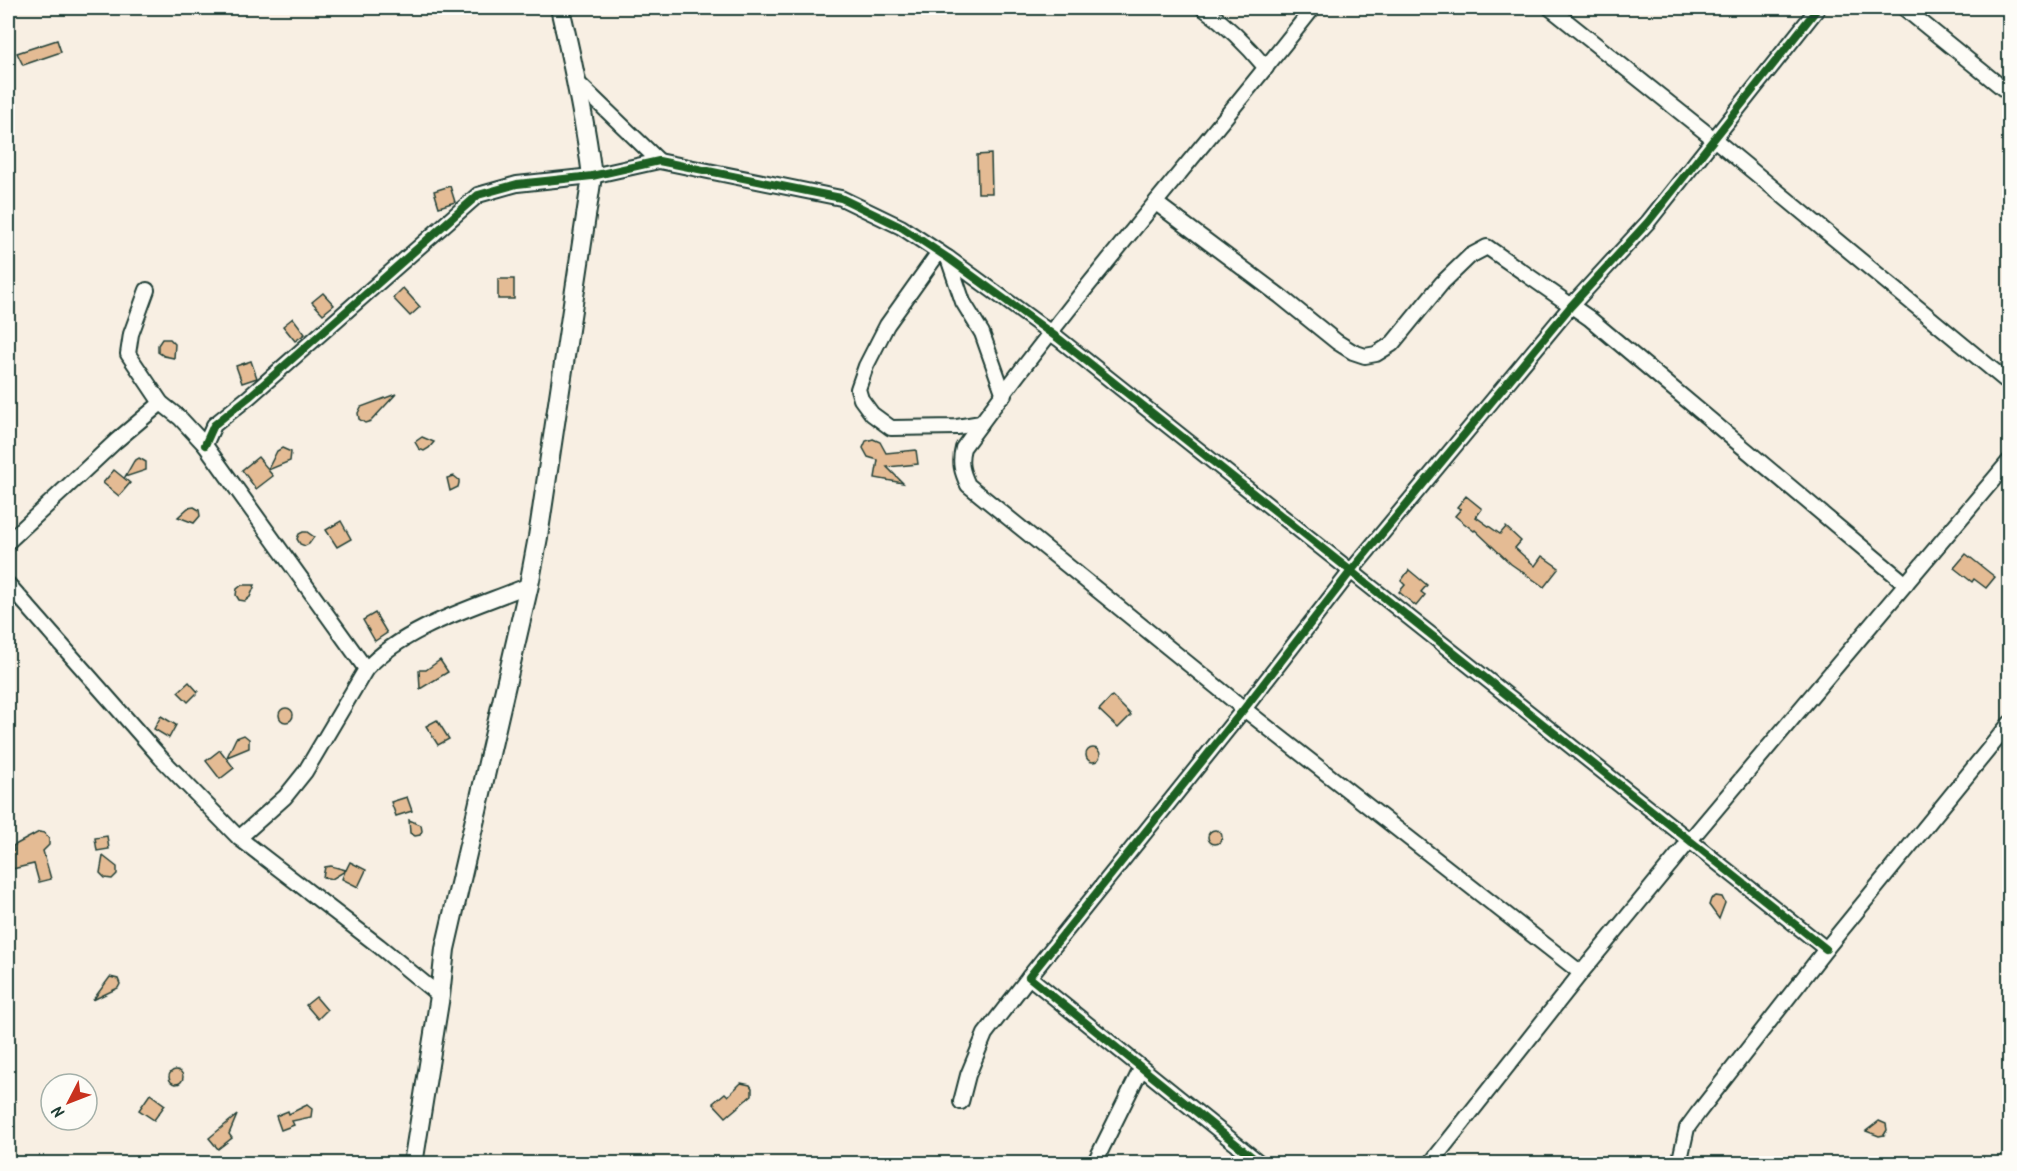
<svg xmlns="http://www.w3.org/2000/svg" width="2017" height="1171" viewBox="0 0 2017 1171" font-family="Kalam,sans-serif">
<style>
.building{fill:#e4bb94;stroke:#1f3d34;stroke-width:1.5}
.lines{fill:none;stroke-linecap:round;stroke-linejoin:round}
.street-casing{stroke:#1f3d34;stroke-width:18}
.secondary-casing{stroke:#1f3d34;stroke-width:22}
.street{stroke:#fdfcf7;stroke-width:14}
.secondary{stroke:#fdfcf7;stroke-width:18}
.cycleway-casing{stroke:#fdfcf7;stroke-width:11}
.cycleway{stroke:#1b5e20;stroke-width:8}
</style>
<rect width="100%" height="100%" fill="#f8efe3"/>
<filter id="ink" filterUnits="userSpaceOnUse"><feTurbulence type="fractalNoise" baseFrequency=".0167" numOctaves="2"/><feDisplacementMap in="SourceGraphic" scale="12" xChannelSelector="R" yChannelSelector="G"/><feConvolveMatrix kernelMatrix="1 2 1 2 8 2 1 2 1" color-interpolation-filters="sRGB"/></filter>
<g filter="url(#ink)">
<g class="building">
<polygon points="57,40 61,52 23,65 17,53"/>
<polygon points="991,154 992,193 978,193 977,155"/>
<polygon points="450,186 455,202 439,207 434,191"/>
<rect x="498" y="279" width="16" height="20"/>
<polygon points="403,288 420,307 410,316 393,298"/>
<polygon points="323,293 334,305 323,314 312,302"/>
<polygon points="293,318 305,334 295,341 283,326"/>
<polygon points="162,339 170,339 175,344 174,358 164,356 158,352 158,345"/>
<polygon points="251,361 257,378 242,383 236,366"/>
<polygon points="396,394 371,421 365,423 359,419 358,413 361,407"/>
<polygon points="422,437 434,442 429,448 424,451 419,449 415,442"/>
<polygon points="873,439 880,442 886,453 916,450 918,464 887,467 903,483 875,478 878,460 868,457 863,448 866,441"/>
<polygon points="282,448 291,452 290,461 268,470 273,476 256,489 242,470 258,457 268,469 277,451"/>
<polygon points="139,458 146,462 146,470 125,477 134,461"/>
<polygon points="114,470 130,483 119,496 103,483"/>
<polygon points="454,476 459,480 459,483 458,487 450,491 447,478"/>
<polygon points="1466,496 1482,509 1476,517 1500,534 1506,527 1521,541 1515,548 1535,566 1542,556 1559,568 1544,587 1511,564 1475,530 1474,531 1455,516 1461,509 1457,507"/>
<polygon points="194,507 199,510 200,516 194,523 178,517 188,508"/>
<polygon points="341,521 351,539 337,547 326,530"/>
<polygon points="303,532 307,532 314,537 309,544 305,546 300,544 297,539 299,534"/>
<polygon points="1966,554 1995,577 1986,588 1974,579 1972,582 1954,568"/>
<polygon points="1409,570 1427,585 1421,592 1425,595 1416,606 1399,592 1405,585 1401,581"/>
<polygon points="242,585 255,585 250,597 245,601 239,600 236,595 237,589"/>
<polygon points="375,613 387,633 375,641 363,620"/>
<polygon points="440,660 448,672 420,689 419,670 426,670"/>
<polygon points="189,682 198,692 188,702 178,692"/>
<polygon points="1112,696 1131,715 1118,728 1099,710"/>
<circle cx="286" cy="715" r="7"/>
<polygon points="161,716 176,725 169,738 154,729"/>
<polygon points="437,720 449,739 438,745 426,726"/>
<polygon points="244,735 249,739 249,748 227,757 236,738"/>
<circle cx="1093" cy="755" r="7"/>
<polygon points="220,750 234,768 220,779 206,761"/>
<polygon points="407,797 412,811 396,816 391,802"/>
<polygon points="409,820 421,825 422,831 420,835 415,836 410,833"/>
<circle cx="1215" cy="837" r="7"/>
<polygon points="39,832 45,833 49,839 49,845 43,851 51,879 39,882 34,864 8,870 8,852 14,850 13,846"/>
<polygon points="107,836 109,849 97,851 95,838"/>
<polygon points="103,856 117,867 117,874 112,879 105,878 100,873"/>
<polygon points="350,862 366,870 358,887 342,879 345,871 332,879 323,877 325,867 331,866 346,870"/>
<polygon points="1716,896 1722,897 1725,903 1719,919 1709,905 1711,899"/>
<polygon points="110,977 118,979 120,984 118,988 93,1000"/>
<polygon points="316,997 327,1010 318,1019 306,1005"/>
<circle cx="176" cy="1077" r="7"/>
<polygon points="741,1083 750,1085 752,1088 752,1095 726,1117 713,1103 725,1093 728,1096"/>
<polygon points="150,1094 165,1105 154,1120 139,1110"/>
<polygon points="307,1105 312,1109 311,1117 292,1121 294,1125 281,1130 276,1116 288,1111 289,1114"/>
<polygon points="237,1115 229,1134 232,1138 218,1149 209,1138"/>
<polygon points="1879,1121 1886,1124 1887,1130 1884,1135 1879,1136 1866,1131"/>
</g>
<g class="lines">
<defs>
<g id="street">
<path d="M1203,8C1227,25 1247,45 1266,68"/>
<path d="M1313,8C1198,155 1073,296 963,448C959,463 962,472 968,485L1244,709L1581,973"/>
<polyline points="1550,8 1714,139 2010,384"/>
<polyline points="1904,8 2010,94"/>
<polyline points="578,83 659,161"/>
<polyline points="1156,203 1280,296 1337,342 1353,352 1365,356 1376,354 1392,344 1442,283 1470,256 1487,247 1589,318 1906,584"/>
<polyline points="939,252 887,325 866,366 858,389 861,399 872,414 891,428 957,427 981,423"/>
<polyline points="948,258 963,302 982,333 1004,395"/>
<polyline points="147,290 131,334 128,354 161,403 180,418 205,445 366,669"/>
<polyline points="205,445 214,425 249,397 478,195 517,184 592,176 659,161 841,198 901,227 948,258 1059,339 1826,949"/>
<polyline points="8,542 116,441 161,403"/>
<polyline points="8,584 161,758 239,838 379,946 440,996"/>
<path d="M239,838L285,797L305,772L366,669C406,626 476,607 529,585"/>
<polyline points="961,1102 968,1075 985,1034 1029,977"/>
<polyline points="1094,1164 1141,1069"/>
<polyline points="1261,1164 1029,977 1244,709 1351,571 1571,306 1648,222 1818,8"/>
<polyline points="1430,1164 1581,973 1691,839 2010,460"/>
<polyline points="1679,1164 1687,1128 1698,1113 1826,949 2010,723"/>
</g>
<path id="secondary" d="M413,1164L440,996L445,949L529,585L538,537L592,176C585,119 573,64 560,8"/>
</defs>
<use href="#street" class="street-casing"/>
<use href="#secondary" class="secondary-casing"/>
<use href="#street" class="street"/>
<use href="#secondary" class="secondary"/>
<defs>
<g id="cycleway">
<polyline points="205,445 214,425 249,397 478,195 517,184 592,176 659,161 841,198 901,227 948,258 1059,339 1826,949"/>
<polyline points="1261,1164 1029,977 1244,709 1351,571 1571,306 1648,222 1818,8"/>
</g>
</defs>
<use href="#cycleway" class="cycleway-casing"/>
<use href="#cycleway" class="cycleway"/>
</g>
</g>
<rect width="2017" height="1171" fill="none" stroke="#fdfcf7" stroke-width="30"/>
<rect x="15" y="15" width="1987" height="1141" fill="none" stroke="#1f3d34" stroke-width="2" filter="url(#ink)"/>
<g transform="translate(69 1102) rotate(228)"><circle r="28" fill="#fdfcf7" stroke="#a4b0a9" stroke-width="1.5"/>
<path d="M0-4.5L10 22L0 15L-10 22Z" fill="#c8321e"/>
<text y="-9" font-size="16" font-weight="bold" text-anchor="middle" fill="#1f3d34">N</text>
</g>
</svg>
